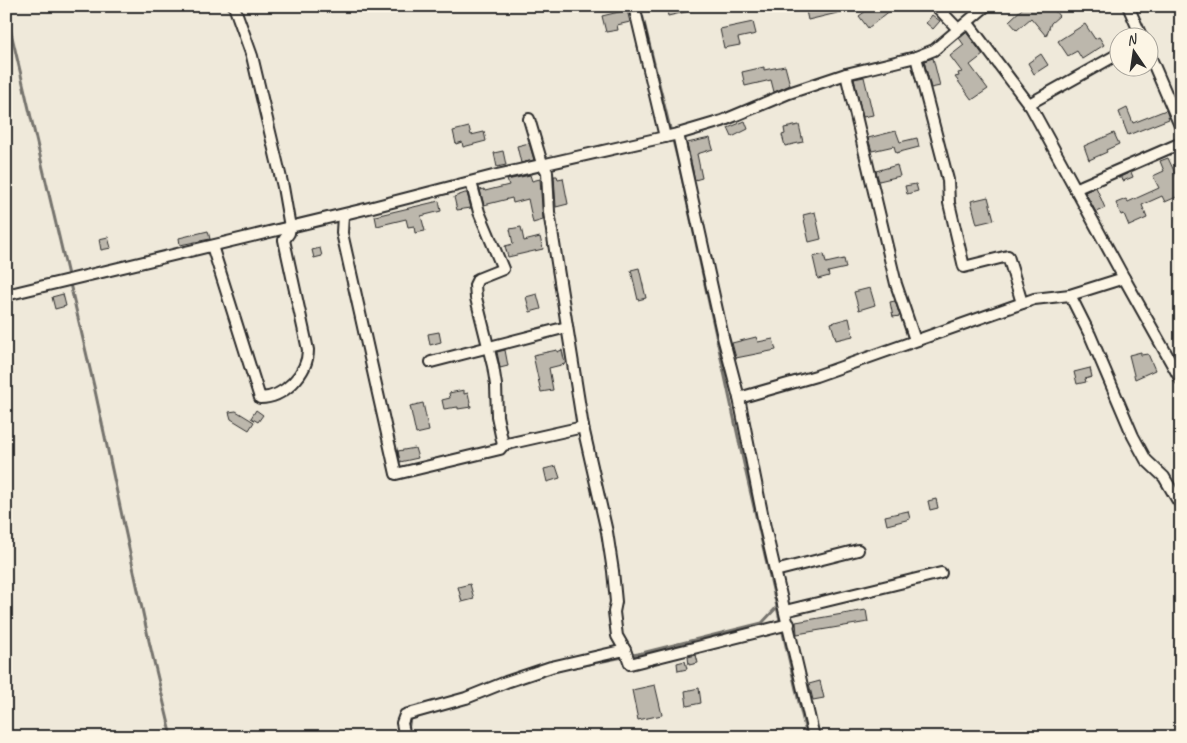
<svg xmlns="http://www.w3.org/2000/svg" width="1187" height="743" viewBox="0 0 1187 743" font-family="Caveat,sans-serif">
<style>
.lines{fill:none;stroke-linecap:round;stroke-linejoin:round}
.stream{stroke:#75736d;stroke-width:3}
.building{fill:#bcb7ac;stroke:#2b2b2b}
.street-casing{stroke:#2b2b2b;stroke-width:14}
.street{stroke:#fcf5e5;stroke-width:10}
</style>
<rect width="100%" height="100%" fill="#efe9da"/>
<filter id="ink" filterUnits="userSpaceOnUse"><feTurbulence type="fractalNoise" baseFrequency=".02" numOctaves="2"/><feDisplacementMap in="SourceGraphic" scale="10" xChannelSelector="R" yChannelSelector="G"/><feConvolveMatrix kernelMatrix="1 2 1 2 8 2 1 2 1" color-interpolation-filters="sRGB"/></filter>
<g filter="url(#ink)">
<g class="lines">
<g class="stream">
<polyline points="640,6 680,169 744,464 807,737"/>
<polyline points="6,11 94,386 149,641 172,737"/>
<polyline points="579,666 638,654 762,623 776,608"/>
<polyline points="512,685 563,669"/>
<polyline points="408,730 410,719 414,717"/>
</g>
</g>
<g class="building">
<polygon points="666,6 697,6 698,9 668,16"/>
<polygon points="805,6 854,6 854,9 808,20"/>
<polygon points="876,6 896,6 868,28 859,16 870,8"/>
<polygon points="1025,6 1051,6 1059,16 1051,23 1046,36 1031,18 1017,30 1009,21"/>
<polygon points="627,10 630,22 617,25 618,30 606,32 602,16"/>
<polygon points="932,15 940,21 933,29 926,23"/>
<polygon points="753,22 756,34 738,38 740,45 724,48 720,29"/>
<polygon points="1085,24 1095,39 1099,37 1104,45 1082,59 1077,51 1068,56 1058,41"/>
<polygon points="966,32 983,55 970,65 988,89 972,100 955,77 959,76 958,73 962,72 950,56 964,45 959,38"/>
<polygon points="1041,54 1048,65 1034,74 1028,63"/>
<polygon points="933,58 940,86 931,88 924,61"/>
<polygon points="785,66 790,85 774,92 771,80 745,86 742,72 764,67 764,70"/>
<polygon points="864,77 873,115 863,117 854,79"/>
<polygon points="1127,108 1133,123 1166,110 1169,119 1128,135 1119,112"/>
<polygon points="745,121 748,129 732,137 728,128"/>
<polygon points="799,125 803,142 785,146 782,135 785,134 784,128"/>
<polygon points="469,127 471,135 484,132 486,141 463,147 462,142 456,144 453,131"/>
<polygon points="896,131 900,142 917,138 919,147 896,153 894,146 872,151 868,138"/>
<polygon points="1114,133 1119,144 1106,150 1107,152 1089,160 1084,146"/>
<polygon points="710,138 713,149 697,154 702,178 695,180 687,143"/>
<polygon points="529,143 534,160 521,163 517,146"/>
<polygon points="503,151 506,165 497,167 494,153"/>
<polygon points="1168,158 1181,186 1181,195 1165,202 1162,196 1142,205 1147,218 1129,226 1124,214 1121,215 1116,203 1126,199 1128,202 1159,188 1153,176 1164,171 1160,161"/>
<polygon points="897,165 900,176 879,181 876,171"/>
<polygon points="1131,172 1133,177 1123,181 1122,178 1118,178"/>
<polygon points="530,175 532,181 540,179 543,220 533,223 528,199 513,203 512,198 484,205 480,190 484,189 485,191 509,185 507,180"/>
<polygon points="554,176 557,176 558,179 563,178 568,204 556,207"/>
<polygon points="916,184 918,191 907,194 905,186"/>
<polygon points="1096,187 1105,208 1096,212 1085,192"/>
<polygon points="465,193 467,193 471,208 457,210 454,197"/>
<polygon points="988,197 994,220 977,224 971,201"/>
<polygon points="439,201 441,211 421,216 425,231 415,233 414,226 408,227 406,219 377,226 375,216"/>
<polygon points="815,212 821,239 809,242 803,215"/>
<polygon points="521,227 524,241 540,237 543,249 508,257 505,246 513,244 510,229"/>
<polygon points="208,231 210,239 180,245 179,238"/>
<polygon points="108,237 111,248 101,250 99,239"/>
<polygon points="320,248 322,256 314,258 312,250"/>
<polygon points="824,254 826,263 844,259 846,268 828,272 829,276 818,279 813,257"/>
<polygon points="639,268 646,298 638,300 631,270"/>
<polygon points="870,288 875,305 859,310 854,292"/>
<polygon points="63,294 66,306 55,309 52,297"/>
<polygon points="537,294 541,309 530,312 526,297"/>
<polygon points="895,301 900,316 893,317 890,302"/>
<polygon points="849,318 853,336 836,340 831,323"/>
<polygon points="439,332 441,342 430,345 428,334"/>
<polygon points="756,337 758,342 773,339 776,350 736,358 732,343"/>
<polygon points="505,350 508,366 500,368 497,352"/>
<polygon points="557,350 557,352 562,350 565,364 549,368 553,390 541,392 533,355"/>
<polygon points="1141,352 1141,355 1148,354 1155,370 1135,379 1129,355"/>
<polygon points="1090,368 1092,377 1085,379 1086,382 1077,384 1074,372"/>
<polygon points="464,390 464,394 468,393 471,407 458,409 458,407 444,409 442,400 450,398 449,393"/>
<polygon points="423,403 429,431 416,434 410,406"/>
<polygon points="256,410 263,415 258,422 251,418"/>
<polygon points="236,411 254,422 249,430 231,419 229,412"/>
<polygon points="415,448 418,458 400,462 398,451"/>
<polygon points="556,466 560,478 547,482 544,469"/>
<polygon points="936,499 938,508 930,510 928,501"/>
<polygon points="908,511 910,519 887,525 885,516"/>
<polygon points="470,584 474,599 462,602 458,587"/>
<polygon points="866,610 868,622 797,634 796,622"/>
<polygon points="696,655 698,663 689,665 688,657"/>
<polygon points="685,661 687,669 678,671 677,663"/>
<polygon points="820,681 824,698 813,700 809,684"/>
<polygon points="655,685 662,715 638,720 632,690"/>
<polygon points="699,688 701,703 687,706 685,691"/>
</g>
<g class="lines">
<defs>
<g id="street">
<polyline points="634,6 665,137"/>
<polyline points="777,6 778,7"/>
<polyline points="936,6 958,29"/>
<polyline points="1128,6 1142,38"/>
<polyline points="1150,56 1181,128"/>
<polyline points="916,57 948,180 949,203 964,267 1008,256 1022,303"/>
<polyline points="846,74 896,284 915,340"/>
<polyline points="1029,104 1120,53"/>
<polyline points="529,119 541,160 547,172 549,212 583,427 607,532 613,571 616,602 614,612 617,636 625,650"/>
<polyline points="678,134 723,337 739,398 764,523 814,737"/>
<polyline points="471,182 479,212 503,269 478,279 475,285 476,298 493,366 496,385 497,416 503,445 583,427"/>
<polyline points="1075,189 1181,143"/>
<polyline points="343,215 342,233 396,474 500,449 503,445"/>
<path d="M212,246L260,398C284,398 308,373 308,350L284,240L289,233L290,227L283,187L252,56L234,6"/>
<polyline points="1124,278 1181,380"/>
<polyline points="6,295 365,209 493,176 678,134 722,121 789,93 846,74 916,57 934,50 986,6"/>
<polyline points="1070,295 1090,335 1133,436 1146,460 1164,477 1178,501"/>
<polyline points="431,362 567,327"/>
<polyline points="739,398 816,376 1034,299 1070,295 1124,278 1031,107 970,26 965,25"/>
<polyline points="775,571 858,550"/>
<polyline points="785,611 941,573"/>
<polyline points="405,737 402,723 405,715 466,698 506,682 551,667 625,650 630,664 789,624"/>
</g>
</defs>
<use href="#street" class="street-casing"/>
<use href="#street" class="street"/>
</g>
</g>
<rect width="1187" height="743" fill="none" stroke="#fcf5e5" stroke-width="25"/>
<rect x="12" y="12" width="1162" height="718" fill="none" stroke="#2b2b2b" stroke-width="2" filter="url(#ink)"/>
<g transform="translate(1134 52) rotate(347)"><circle r="24" fill="#fcf5e5" stroke="#a8a49b"/>
<path d="M0-4L9 19L0 12L-9 19Z" fill="#2b2b2b"/>
<text y="-8" font-size="14" font-weight="bold" text-anchor="middle" fill="#2b2b2b">N</text>
</g>
</svg>
